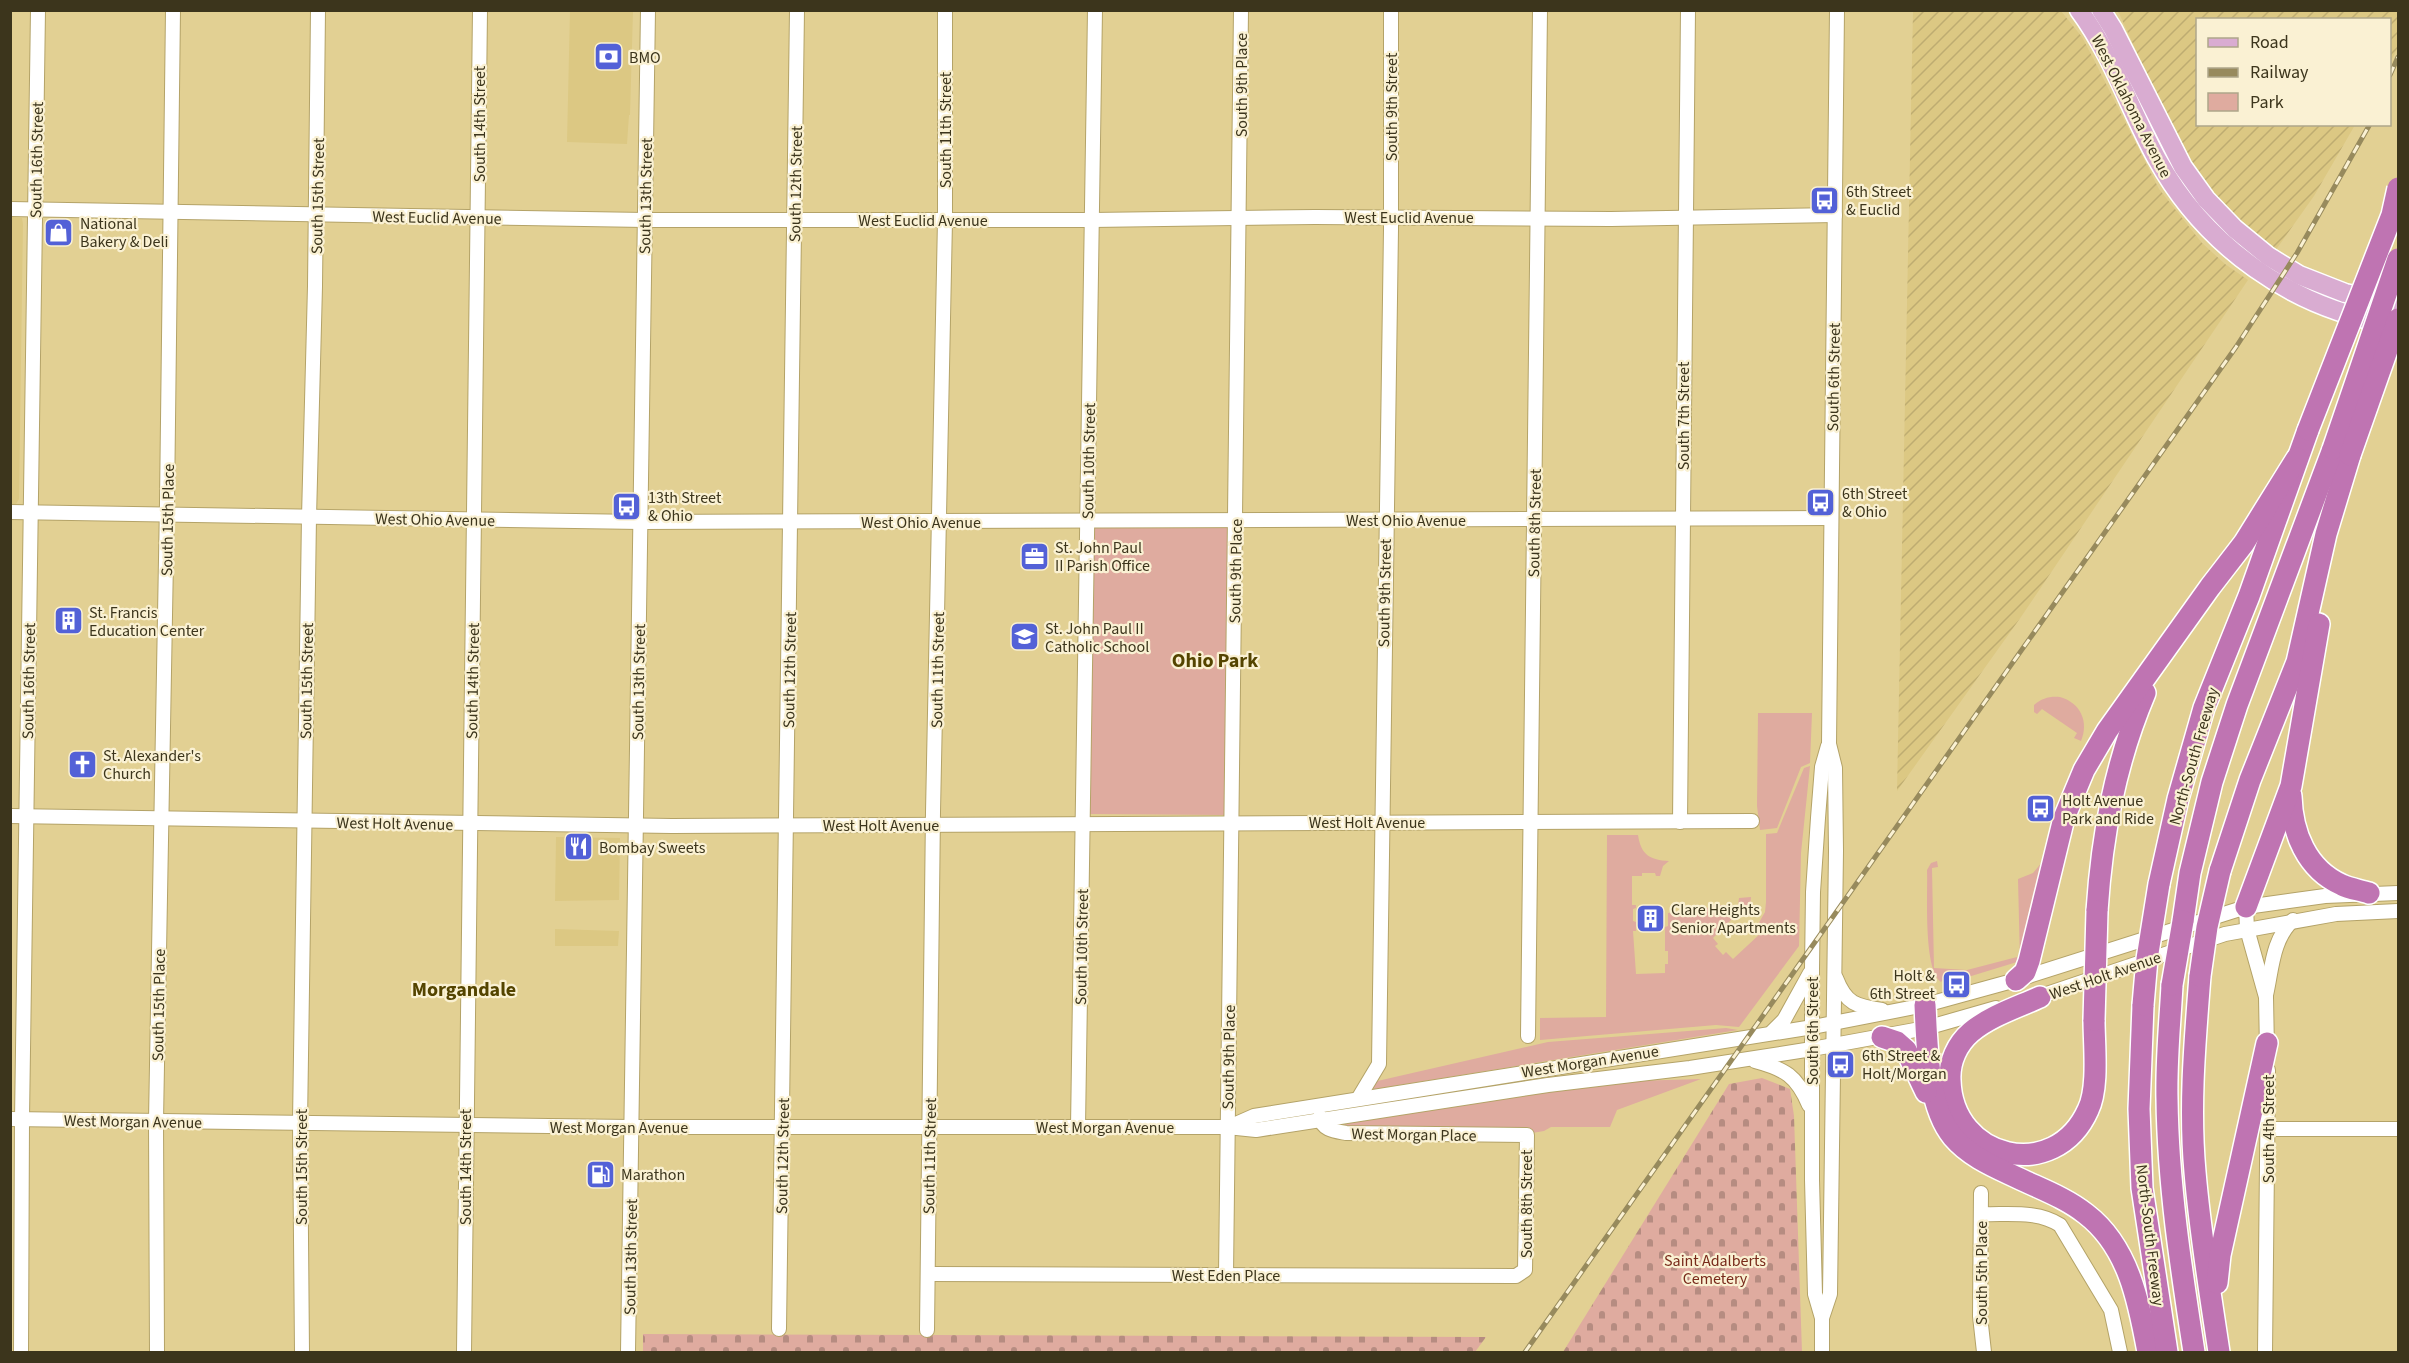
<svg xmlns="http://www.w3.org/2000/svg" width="2409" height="1363" viewBox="0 0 2409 1363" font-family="'Source Sans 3',sans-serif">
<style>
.built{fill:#dcc883}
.industrial{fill:url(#industrial-furrows)}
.green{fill:#dfab9f}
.cemetery{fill:url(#cemetery-stones)}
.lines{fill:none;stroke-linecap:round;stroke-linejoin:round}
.minor-casing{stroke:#b4a368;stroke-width:16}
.major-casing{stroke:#fff;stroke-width:21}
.highway-casing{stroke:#fff;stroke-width:24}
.minor{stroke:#fff;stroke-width:14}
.major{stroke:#d9acd1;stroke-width:18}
.highway{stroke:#bf74b2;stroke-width:21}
.rail-casing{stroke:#978a5d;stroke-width:5}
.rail{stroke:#faf1d3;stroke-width:3;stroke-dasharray:9;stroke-linecap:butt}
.highway-bridge-casing{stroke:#fff;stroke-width:24;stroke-linecap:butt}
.highway-bridge{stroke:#bf74b2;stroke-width:21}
.labels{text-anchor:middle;stroke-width:4.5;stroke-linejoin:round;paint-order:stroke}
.poi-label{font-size:16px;fill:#3c351c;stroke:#faf1d3;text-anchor:start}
.street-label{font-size:16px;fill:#3c351c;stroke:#faf1d3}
.park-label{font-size:16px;fill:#782a1a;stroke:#faf1d3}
.quarter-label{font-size:20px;font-weight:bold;fill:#544400;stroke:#faf1d3}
</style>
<defs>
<pattern id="industrial-furrows" width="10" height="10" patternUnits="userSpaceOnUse" patternTransform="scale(1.5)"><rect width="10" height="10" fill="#dcc883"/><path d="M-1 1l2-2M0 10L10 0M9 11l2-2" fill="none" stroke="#beac71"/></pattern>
<pattern id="cemetery-stones" width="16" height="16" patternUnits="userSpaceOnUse" patternTransform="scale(1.5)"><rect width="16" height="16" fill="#dfab9f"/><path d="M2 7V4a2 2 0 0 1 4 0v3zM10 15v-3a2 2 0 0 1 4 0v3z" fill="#b68c81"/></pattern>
</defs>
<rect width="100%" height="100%" fill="#e2d093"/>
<g class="built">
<polygon points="570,11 633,11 630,115 629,115 627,144 567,142"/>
<polygon points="11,217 22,218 23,224 19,499 16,504 12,505"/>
<polygon points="556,837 620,838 619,900 555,901"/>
<polygon points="555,929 619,931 618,946 555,946"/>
</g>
<g class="industrial">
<polygon points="1913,11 2061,11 2082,37 2093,58 2159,189 2202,243 2225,264 2248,280 2021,617 1897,791"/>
<polygon points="2118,11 2398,11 2398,47 2390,63 2390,20 2198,20 2198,124 2355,125 2314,196 2275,251 2241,224 2213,194 2189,162 2175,137"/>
</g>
<g class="green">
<polygon points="1092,527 1228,528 1224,815 1089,814"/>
<path d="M2060,697C2081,703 2089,722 2081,741L2074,738L2077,733L2042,709L2037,714L2034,712V705C2042,698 2050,696 2060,697Z"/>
<polygon points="1758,713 1812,713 1810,763 1801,767 1777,828 1760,830 1757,806"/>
<path d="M1810,766L1801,853L1799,946L1739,1027L1716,1025L1540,1040V1018L1606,1017L1607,835H1638C1641,855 1650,860 1669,861L1663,866L1660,876H1656L1655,873H1642V876H1632V905H1636V908L1633,909V921L1636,922V931H1633L1636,974L1665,973V964H1668V951H1665V927L1668,926V913L1684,912L1685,907L1713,908V905H1738L1739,898L1751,897L1750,909L1745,917L1739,912L1713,938L1718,944L1715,946L1723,955L1726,952L1733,959L1762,932L1757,926L1765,912L1766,902V834L1777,833L1804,768Z"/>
<path d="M1937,861L1938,867L1932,868L1934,968L1967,970L2017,957V962L1955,981L1943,980L1941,982C1923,969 1928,893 1927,870L1931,863Z"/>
<polygon points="2043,861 2020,961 2018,879 2033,873"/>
<polygon points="1726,1028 1738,1030 1368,1090 1373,1082 1548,1042"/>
<polygon points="1701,1079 1617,1110 1610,1127 1551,1127 1544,1131 1532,1133 1528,1127 1345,1127 1345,1124 1549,1091 1633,1081"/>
</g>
<g class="cemetery">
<polygon points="1762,1078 1790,1089 1794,1116 1802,1352 1563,1352 1729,1084"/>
<polygon points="643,1334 1486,1337 1475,1352 643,1352"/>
</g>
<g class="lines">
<defs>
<g id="minor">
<polyline points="10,209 645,220 1092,220 1315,217 1611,219 1835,215"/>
<polyline points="10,512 641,522 1831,518"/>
<polyline points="10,816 672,826 1752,821"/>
<polyline points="1680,822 1688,10"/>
<polyline points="2246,907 2247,929 2266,997 2267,1050"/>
<path d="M1836,978C1846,1004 1856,1006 1882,1010"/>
<path d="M2266,995C2272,969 2272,940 2293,920"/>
<polyline points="2032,999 2225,934 2336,914 2398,911"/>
<polyline points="1772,1032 1784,1020 1810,973"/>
<polyline points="1528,1036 1540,10"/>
<path d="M1755,1061C1785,1069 1797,1076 1809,1105"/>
<polyline points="1358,1099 1379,1064 1391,229 1391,10"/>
<polyline points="10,1119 631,1127 1227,1127 1256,1130 1548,1085 1690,1068 1812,1049 1926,1028 1996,1008"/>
<polyline points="1078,1127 1095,10"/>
<polyline points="1229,1127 1254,1116 1813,1027 1925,1005 2016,980 2246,907 2325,896 2398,893"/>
<polyline points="2268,1129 2398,1129"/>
<polyline points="1981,1193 1980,1316 1984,1352"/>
<path d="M1981,1214C2008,1215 2037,1210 2060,1225L2111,1310L2120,1352"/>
<path d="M928,1274L1516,1276L1525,1270L1527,1135L1346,1133C1335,1131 1322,1130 1320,1117"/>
<polyline points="1226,1275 1241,10"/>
<polyline points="1822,1318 1830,1294 1836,851 1835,768 1829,744 1837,10"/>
<polyline points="779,1329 797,10"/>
<polyline points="927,1330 933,812 945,220 945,10"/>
<polyline points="21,1352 22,1119 38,10"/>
<polyline points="157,1352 156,1121 167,503 173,10"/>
<polyline points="302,1352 300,1123 309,517 315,286 318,10"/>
<polyline points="464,1352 480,10"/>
<polyline points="628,1352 648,10"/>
<polyline points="1822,1352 1822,1318 1815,1294 1812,1180 1812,969 1813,892 1818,818 1822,767 1828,746"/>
<polyline points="2265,1352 2268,1070"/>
</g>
<g id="major">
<path d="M2079,10C2113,56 2130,110 2157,159C2205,246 2293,309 2391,324"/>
<polyline points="2101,10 2113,29 2183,167 2206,199 2235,229 2268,256 2299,275 2345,293 2398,304"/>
</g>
<g id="highway">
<path d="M2291,796C2292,832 2306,869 2342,885C2350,889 2360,890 2369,893"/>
<polyline points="2220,871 2250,780 2297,662 2326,534 2350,455"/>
<polyline points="2159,884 2178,799 2204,708 2249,596 2308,430"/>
<polyline points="2246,907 2291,786 2319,624"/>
<path d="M2097,911C2102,835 2115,764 2145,693"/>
<polyline points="2183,921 2190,873 2212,782 2237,705 2333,449"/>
<path d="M2200,976C2195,1041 2189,1106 2195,1172C2200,1232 2210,1292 2219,1352"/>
<polyline points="2016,980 2025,972 2029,961 2064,818 2084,770 2107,731 2210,587 2244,543 2297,458"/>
<path d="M2172,985C2170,1023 2166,1061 2167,1099C2168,1184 2181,1268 2194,1352"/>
<path d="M2040,997C2018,1007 1990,1016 1971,1032C1957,1044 1949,1062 1950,1080C1952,1160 2055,1184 2088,1110C2099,1088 2094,1045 2094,1020"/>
<path d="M1925,1005C1927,1043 1927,1106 1953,1137C1970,1157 1995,1167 2018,1178C2041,1189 2066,1198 2086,1214C2129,1247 2139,1303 2148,1352"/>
<polyline points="2143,1005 2139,1109 2142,1188 2167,1352"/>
<polyline points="1882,1037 1897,1042 1906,1050 1926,1092"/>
<polyline points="2217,1283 2220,1255 2267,1043"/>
</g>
</defs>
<use href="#minor" class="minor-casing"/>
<use href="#major" class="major-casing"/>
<use href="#highway" class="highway-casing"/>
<use href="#minor" class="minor"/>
<use href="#major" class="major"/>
<use href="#highway" class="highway"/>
<defs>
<g id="rail">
<polyline points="2390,75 2398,57"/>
<polyline points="1525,1352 2236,347 2297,253 2370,124"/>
</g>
</defs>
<use href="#rail" class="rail-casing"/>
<use href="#rail" class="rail"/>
<defs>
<g id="highway-bridge">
<polyline points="2308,430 2392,215 2398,188"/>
<polyline points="2333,449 2398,259"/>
<polyline points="2350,455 2398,319"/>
<polyline points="2200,976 2207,927 2220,871"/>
<polyline points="2172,985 2183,921"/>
<polyline points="2143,1005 2147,959 2159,884"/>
<polyline points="2094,1020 2097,911"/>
</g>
</defs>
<use href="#highway-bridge" class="highway-bridge-casing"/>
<use href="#highway-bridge" class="highway-bridge"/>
</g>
<defs>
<symbol id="bank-square" viewBox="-11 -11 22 22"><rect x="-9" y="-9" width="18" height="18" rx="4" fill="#5361d7" stroke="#faf1d3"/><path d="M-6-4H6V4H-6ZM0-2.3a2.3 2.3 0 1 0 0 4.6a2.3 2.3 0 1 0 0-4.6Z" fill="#fff"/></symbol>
<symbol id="bus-square" viewBox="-11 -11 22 22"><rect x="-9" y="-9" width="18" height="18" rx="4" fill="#5361d7" stroke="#faf1d3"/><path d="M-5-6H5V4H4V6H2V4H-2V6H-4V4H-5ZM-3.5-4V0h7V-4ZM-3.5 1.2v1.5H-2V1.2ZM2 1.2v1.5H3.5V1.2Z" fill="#fff"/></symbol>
<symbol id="shop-square" viewBox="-11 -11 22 22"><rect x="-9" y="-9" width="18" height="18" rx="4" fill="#5361d7" stroke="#faf1d3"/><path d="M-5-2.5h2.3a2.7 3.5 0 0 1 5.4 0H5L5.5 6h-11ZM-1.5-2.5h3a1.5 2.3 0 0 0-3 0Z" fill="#fff"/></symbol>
<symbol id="office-square" viewBox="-11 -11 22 22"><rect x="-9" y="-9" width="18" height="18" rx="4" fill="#5361d7" stroke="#faf1d3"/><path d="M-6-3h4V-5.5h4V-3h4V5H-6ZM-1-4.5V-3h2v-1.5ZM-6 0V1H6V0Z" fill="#fff"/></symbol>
<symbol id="building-square" viewBox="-11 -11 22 22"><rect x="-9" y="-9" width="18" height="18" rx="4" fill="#5361d7" stroke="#faf1d3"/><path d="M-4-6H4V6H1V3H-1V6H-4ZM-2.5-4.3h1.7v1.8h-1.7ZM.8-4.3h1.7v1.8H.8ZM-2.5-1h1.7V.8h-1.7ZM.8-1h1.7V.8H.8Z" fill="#fff"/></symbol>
<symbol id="school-square" viewBox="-11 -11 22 22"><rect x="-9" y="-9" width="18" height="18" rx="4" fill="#5361d7" stroke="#faf1d3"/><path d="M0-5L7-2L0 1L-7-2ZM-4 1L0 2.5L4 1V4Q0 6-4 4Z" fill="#fff"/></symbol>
<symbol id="church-square" viewBox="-11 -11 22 22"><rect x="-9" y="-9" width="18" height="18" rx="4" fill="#5361d7" stroke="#faf1d3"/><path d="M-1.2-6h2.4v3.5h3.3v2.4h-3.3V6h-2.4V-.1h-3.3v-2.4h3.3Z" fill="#fff"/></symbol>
<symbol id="restaurant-square" viewBox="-11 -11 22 22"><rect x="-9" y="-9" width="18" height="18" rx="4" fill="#5361d7" stroke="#faf1d3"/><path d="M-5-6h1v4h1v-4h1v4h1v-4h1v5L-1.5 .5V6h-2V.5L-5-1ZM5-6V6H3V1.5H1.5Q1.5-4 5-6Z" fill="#fff"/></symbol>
<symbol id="fuel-square" viewBox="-11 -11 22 22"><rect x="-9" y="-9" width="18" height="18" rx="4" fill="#5361d7" stroke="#faf1d3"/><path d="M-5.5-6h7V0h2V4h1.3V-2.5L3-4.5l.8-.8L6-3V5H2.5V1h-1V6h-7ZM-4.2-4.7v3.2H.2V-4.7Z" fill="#fff"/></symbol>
</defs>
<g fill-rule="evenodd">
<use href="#bank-square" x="592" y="40" width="33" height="33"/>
<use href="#bus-square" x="1808" y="184" width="33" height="33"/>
<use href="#shop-square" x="42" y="216" width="33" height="33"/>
<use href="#bus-square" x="1804" y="486" width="33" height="33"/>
<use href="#bus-square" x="610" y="490" width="33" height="33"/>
<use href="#office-square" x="1018" y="540" width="33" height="33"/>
<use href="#building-square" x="52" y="604" width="33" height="33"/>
<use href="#school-square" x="1008" y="620" width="33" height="33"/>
<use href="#church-square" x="66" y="748" width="33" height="33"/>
<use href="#bus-square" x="2024" y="792" width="33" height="33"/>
<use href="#restaurant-square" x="562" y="830" width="33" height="33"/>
<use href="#building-square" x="1634" y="902" width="33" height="33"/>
<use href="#bus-square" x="1940" y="968" width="33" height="33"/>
<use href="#bus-square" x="1824" y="1048" width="33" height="33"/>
<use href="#fuel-square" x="584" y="1158" width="33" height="33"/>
</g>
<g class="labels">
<g class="poi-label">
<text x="629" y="63">BMO</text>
<text x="1846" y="197">6th Street<tspan x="1846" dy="18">&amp; Euclid</tspan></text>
<text x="80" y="229">National<tspan x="80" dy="18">Bakery &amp; Deli</tspan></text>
<text x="1842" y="499">6th Street<tspan x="1842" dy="18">&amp; Ohio</tspan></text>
<text x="648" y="503">13th Street<tspan x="648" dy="18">&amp; Ohio</tspan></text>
<text x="1055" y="553">St. John Paul<tspan x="1055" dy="18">II Parish Office</tspan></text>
<text x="89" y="618">St. Francis<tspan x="89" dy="18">Education Center</tspan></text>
<text x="1045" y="634">St. John Paul II<tspan x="1045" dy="18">Catholic School</tspan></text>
<text x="103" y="761">St. Alexander's<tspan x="103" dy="18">Church</tspan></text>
<text x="2062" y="806">Holt Avenue<tspan x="2062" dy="18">Park and Ride</tspan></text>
<text x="599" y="853">Bombay Sweets</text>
<text x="1671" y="915">Clare Heights<tspan x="1671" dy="18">Senior Apartments</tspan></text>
<text x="1935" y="981" text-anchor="end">Holt &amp;<tspan x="1935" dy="18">6th Street</tspan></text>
<text x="1862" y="1061">6th Street &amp;<tspan x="1862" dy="18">Holt/Morgan</tspan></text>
<text x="621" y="1180">Marathon</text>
</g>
<g class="street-label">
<text transform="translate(1241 85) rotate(-90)" y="6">South 9th Place</text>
<text transform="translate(2132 106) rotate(63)" y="6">West Oklahoma Avenue</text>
<text transform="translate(1391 107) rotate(-90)" y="6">South 9th Street</text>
<text transform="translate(479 124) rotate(-90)" y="6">South 14th Street</text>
<text transform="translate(945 130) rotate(-90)" y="6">South 11th Street</text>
<text transform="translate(36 160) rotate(-89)" y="6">South 16th Street</text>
<text transform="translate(795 184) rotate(-89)" y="6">South 12th Street</text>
<text transform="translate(317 196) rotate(-89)" y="6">South 15th Street</text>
<text transform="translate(645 196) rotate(-89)" y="6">South 13th Street</text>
<text transform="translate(437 217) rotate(1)" y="6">West Euclid Avenue</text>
<text x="1409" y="223">West Euclid Avenue</text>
<text x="923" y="226">West Euclid Avenue</text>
<text transform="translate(1833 377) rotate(-89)" y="6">South 6th Street</text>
<text transform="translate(1683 416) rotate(-90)" y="6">South 7th Street</text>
<text transform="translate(1088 461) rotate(-89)" y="6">South 10th Street</text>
<text transform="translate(435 519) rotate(1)" y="6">West Ohio Avenue</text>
<text transform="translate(167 520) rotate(-89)" y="6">South 15th Place</text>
<text x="1406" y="526">West Ohio Avenue</text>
<text x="921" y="528">West Ohio Avenue</text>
<text transform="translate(1534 523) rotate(-89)" y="6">South 8th Street</text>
<text transform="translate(1235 571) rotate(-89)" y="6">South 9th Place</text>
<text transform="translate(1384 593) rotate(-89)" y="6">South 9th Street</text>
<text transform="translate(789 670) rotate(-89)" y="6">South 12th Street</text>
<text transform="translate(937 670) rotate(-89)" y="6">South 11th Street</text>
<text transform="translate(28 681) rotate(-89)" y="6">South 16th Street</text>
<text transform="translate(306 681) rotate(-89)" y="6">South 15th Street</text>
<text transform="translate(472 681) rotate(-89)" y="6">South 14th Street</text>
<text transform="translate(638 682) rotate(-89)" y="6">South 13th Street</text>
<text transform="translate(2193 756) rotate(-74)" y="6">North-South Freeway</text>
<text x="1367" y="828">West Holt Avenue</text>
<text transform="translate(395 823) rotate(1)" y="6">West Holt Avenue</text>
<text x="881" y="831">West Holt Avenue</text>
<text transform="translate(1081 947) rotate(-89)" y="6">South 10th Street</text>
<text transform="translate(2105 975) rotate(-19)" y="6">West Holt Avenue</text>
<text transform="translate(158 1005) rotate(-89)" y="6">South 15th Place</text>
<text transform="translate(1812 1031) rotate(-90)" y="6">South 6th Street</text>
<text transform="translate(1228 1057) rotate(-89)" y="6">South 9th Place</text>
<text transform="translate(1590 1061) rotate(-9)" y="6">West Morgan Avenue</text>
<text transform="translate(133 1121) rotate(1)" y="6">West Morgan Avenue</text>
<text x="619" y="1133">West Morgan Avenue</text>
<text x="1105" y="1133">West Morgan Avenue</text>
<text transform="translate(2268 1129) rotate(-90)" y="6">South 4th Street</text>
<text transform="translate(1414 1134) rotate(1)" y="6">West Morgan Place</text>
<text transform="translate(782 1156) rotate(-89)" y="6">South 12th Street</text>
<text transform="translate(929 1156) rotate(-89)" y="6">South 11th Street</text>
<text transform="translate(301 1167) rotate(-90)" y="6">South 15th Street</text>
<text transform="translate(465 1167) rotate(-90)" y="6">South 14th Street</text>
<text transform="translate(1526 1204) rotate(-90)" y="6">South 8th Street</text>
<text transform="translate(2151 1235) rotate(83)" y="6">North-South Freeway</text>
<text transform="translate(630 1257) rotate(-89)" y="6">South 13th Street</text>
<text transform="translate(1981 1273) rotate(-90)" y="6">South 5th Place</text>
<text x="1226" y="1281">West Eden Place</text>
</g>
<g class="park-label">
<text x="1715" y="1266">Saint Adalberts<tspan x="1715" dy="18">Cemetery</tspan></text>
</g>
<g class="quarter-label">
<text x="1215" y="667">Ohio Park</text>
<text x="464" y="996">Morgandale</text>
</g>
</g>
<rect width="2409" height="1363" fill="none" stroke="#3c351c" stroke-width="24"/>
<rect x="2196" y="18" width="195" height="108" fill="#faf1d3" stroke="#aea68a" stroke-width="1.5"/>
<rect x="2208" y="38" width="30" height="9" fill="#d9acd1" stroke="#aea68a" stroke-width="1.5"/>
<text x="2250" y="48" font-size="18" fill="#3c351c">Road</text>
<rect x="2208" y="68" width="30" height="9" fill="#978a5d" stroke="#aea68a" stroke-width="1.5"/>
<text x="2250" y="78" font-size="18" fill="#3c351c">Railway</text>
<rect x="2208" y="93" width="30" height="18" fill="#dfab9f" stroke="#aea68a" stroke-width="1.5"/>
<text x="2250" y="108" font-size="18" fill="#3c351c">Park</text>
</svg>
